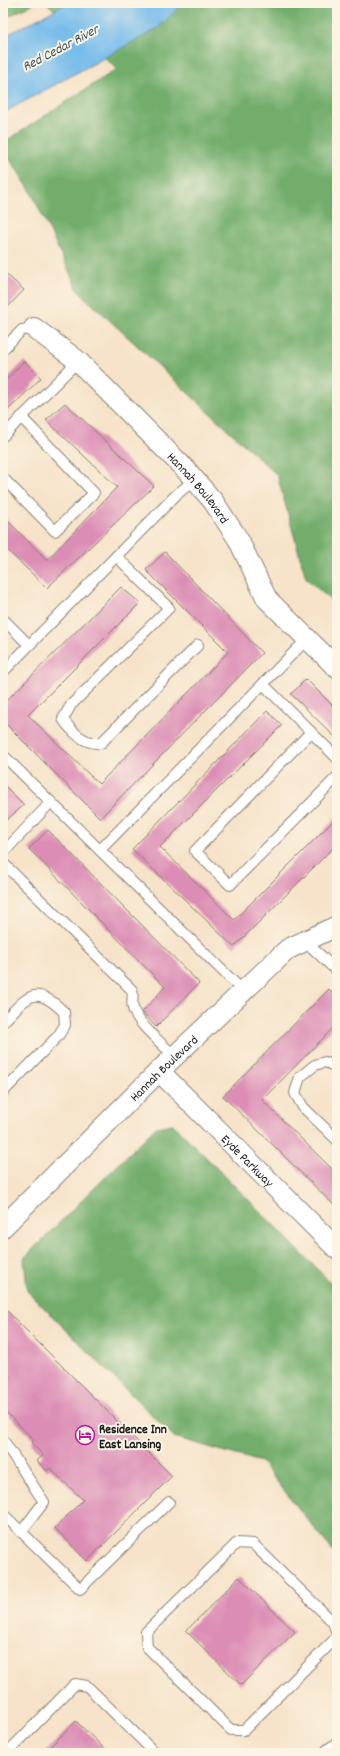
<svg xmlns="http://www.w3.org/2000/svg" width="340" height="1756" viewBox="0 0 340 1756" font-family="Dekko,sans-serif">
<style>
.forest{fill:#72ad6c;stroke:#476444}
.water{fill:#75bbec;stroke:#486c84}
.building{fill:#dc8db5}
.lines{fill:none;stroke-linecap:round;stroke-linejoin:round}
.service-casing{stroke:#898072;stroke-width:12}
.minor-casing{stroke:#898072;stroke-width:22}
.service{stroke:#fff;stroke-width:10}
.minor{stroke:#fff;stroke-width:20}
.labels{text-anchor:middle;stroke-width:4;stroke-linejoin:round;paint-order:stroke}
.street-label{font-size:13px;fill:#1c1c1c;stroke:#fcf5e5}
.poi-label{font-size:13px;font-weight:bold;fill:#1c1c1c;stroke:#fcf5e5;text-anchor:start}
.water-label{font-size:14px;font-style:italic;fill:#3b5465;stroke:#fcf5e5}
</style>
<rect width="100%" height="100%" fill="#fcf5e5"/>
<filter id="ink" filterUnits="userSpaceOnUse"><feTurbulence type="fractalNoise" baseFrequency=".025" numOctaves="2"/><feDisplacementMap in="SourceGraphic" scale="8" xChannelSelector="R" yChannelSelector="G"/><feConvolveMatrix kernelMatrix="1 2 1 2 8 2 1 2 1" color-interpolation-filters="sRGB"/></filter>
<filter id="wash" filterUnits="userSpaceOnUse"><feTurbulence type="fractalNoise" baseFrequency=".012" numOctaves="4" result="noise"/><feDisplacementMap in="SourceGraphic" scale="16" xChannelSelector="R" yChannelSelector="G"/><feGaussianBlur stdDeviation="0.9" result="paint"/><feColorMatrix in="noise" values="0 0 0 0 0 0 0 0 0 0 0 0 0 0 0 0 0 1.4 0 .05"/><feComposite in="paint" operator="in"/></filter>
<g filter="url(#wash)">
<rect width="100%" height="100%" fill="#f6e3c9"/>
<g class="forest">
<polygon points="3,3 35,3 3,19"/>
<polygon points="47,3 337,3 337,606 306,578 277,475 79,292 30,190 3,149 3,143 117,69"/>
<polygon points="173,1124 337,1289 337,1556 261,1462 174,1437 27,1291 24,1258 156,1127"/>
</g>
<polygon class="water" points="68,3 183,3 157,29 3,113 3,37"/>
<g id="blocks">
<g class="building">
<polygon points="3,271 24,290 3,312"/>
<polygon points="24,361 41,378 3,415 3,383"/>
<polygon points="65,403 154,486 47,588 3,546 3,516 47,560 117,487 46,420"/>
<polygon points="165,552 262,653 100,818 3,721 3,704 121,587 140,603 28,715 99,784 228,652 146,570"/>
<polygon points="306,679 337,710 337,739 291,694"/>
<polygon points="267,711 282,725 160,847 234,920 337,817 337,844 234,947 132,849"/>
<polygon points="3,784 24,805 3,823"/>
<polygon points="48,830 199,983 156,1027 142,1012 165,987 29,849"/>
<polygon points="329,989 337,997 337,1024 262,1100 337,1174 337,1208 223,1096"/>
<polygon points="3,1307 172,1476 87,1561 55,1528 83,1500 50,1468 47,1471 37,1461 43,1455 31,1443 34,1440 3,1409 3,1384 10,1377 3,1369"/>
<polygon points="239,1577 295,1632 241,1685 186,1631"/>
<polygon points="76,1721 109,1753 44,1753"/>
</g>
</g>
</g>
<g filter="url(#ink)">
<use href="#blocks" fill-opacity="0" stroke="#898072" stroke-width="1"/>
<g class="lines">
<defs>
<g id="service">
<polyline points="3,349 22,330 34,328"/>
<polyline points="3,436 78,361"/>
<polyline points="3,478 55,531 94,493 21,417"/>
<path d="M116,556L169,608L71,705L63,719C71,731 85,745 101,743L198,645"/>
<polyline points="3,619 29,645"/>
<polyline points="3,672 175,496 194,480"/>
<polyline points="263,684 337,758"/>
<polyline points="311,732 195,851 230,885 337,777"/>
<polyline points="3,755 243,991"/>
<polyline points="100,850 307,639"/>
<polyline points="3,853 51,802"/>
<path d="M3,863L132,990C134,997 131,1002 133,1008C137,1024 163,1044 174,1056"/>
<polyline points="305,941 337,971"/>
<path d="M3,1022C27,998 34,982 64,1012L65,1025L58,1036L3,1092"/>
<polyline points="337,1067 325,1062 315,1065 300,1077 295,1093 303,1107 337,1140"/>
<polyline points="3,1440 44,1502 21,1532"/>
<polyline points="3,1514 80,1589 169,1502"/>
<polyline points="337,1633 333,1622 253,1544 237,1543 146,1632 147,1647 231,1730 244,1730 337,1637"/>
<polyline points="7,1753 75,1684 87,1686 155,1753"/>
</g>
<g id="minor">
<path id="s1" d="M34,328L78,361L187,471L213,501L238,539L267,599L337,668"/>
<path id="s2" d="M159,1071L337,1249"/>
<path id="s3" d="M3,1227L159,1071L288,949L337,926"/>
<polyline points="331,1753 337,1749"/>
</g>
</defs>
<use href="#service" class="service-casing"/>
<use href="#minor" class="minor-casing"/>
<use href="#service" class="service"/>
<use href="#minor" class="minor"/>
</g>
</g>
<defs>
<symbol id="hotel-ring" viewBox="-11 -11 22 22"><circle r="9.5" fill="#fcf5e5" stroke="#b5179e" stroke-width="1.5"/><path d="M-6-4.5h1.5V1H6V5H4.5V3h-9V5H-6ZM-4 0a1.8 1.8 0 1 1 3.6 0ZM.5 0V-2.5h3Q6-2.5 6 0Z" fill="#b5179e"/></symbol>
</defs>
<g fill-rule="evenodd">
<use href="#hotel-ring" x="74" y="1424" width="22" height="22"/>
</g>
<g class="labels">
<g class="street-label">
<text dy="5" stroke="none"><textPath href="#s1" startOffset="230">Hannah Boulevard</textPath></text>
<text dy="5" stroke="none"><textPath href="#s3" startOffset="226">Hannah Boulevard</textPath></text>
<text dy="5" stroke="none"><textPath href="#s2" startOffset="126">Eyde Parkway</textPath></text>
</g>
<g class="poi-label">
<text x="99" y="1433">Residence Inn<tspan x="99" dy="15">East Lansing</tspan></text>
</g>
<g class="water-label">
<text transform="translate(60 47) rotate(-28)" y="5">Red Cedar River</text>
</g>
</g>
<rect width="340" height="1756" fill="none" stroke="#fcf5e5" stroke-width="16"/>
</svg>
